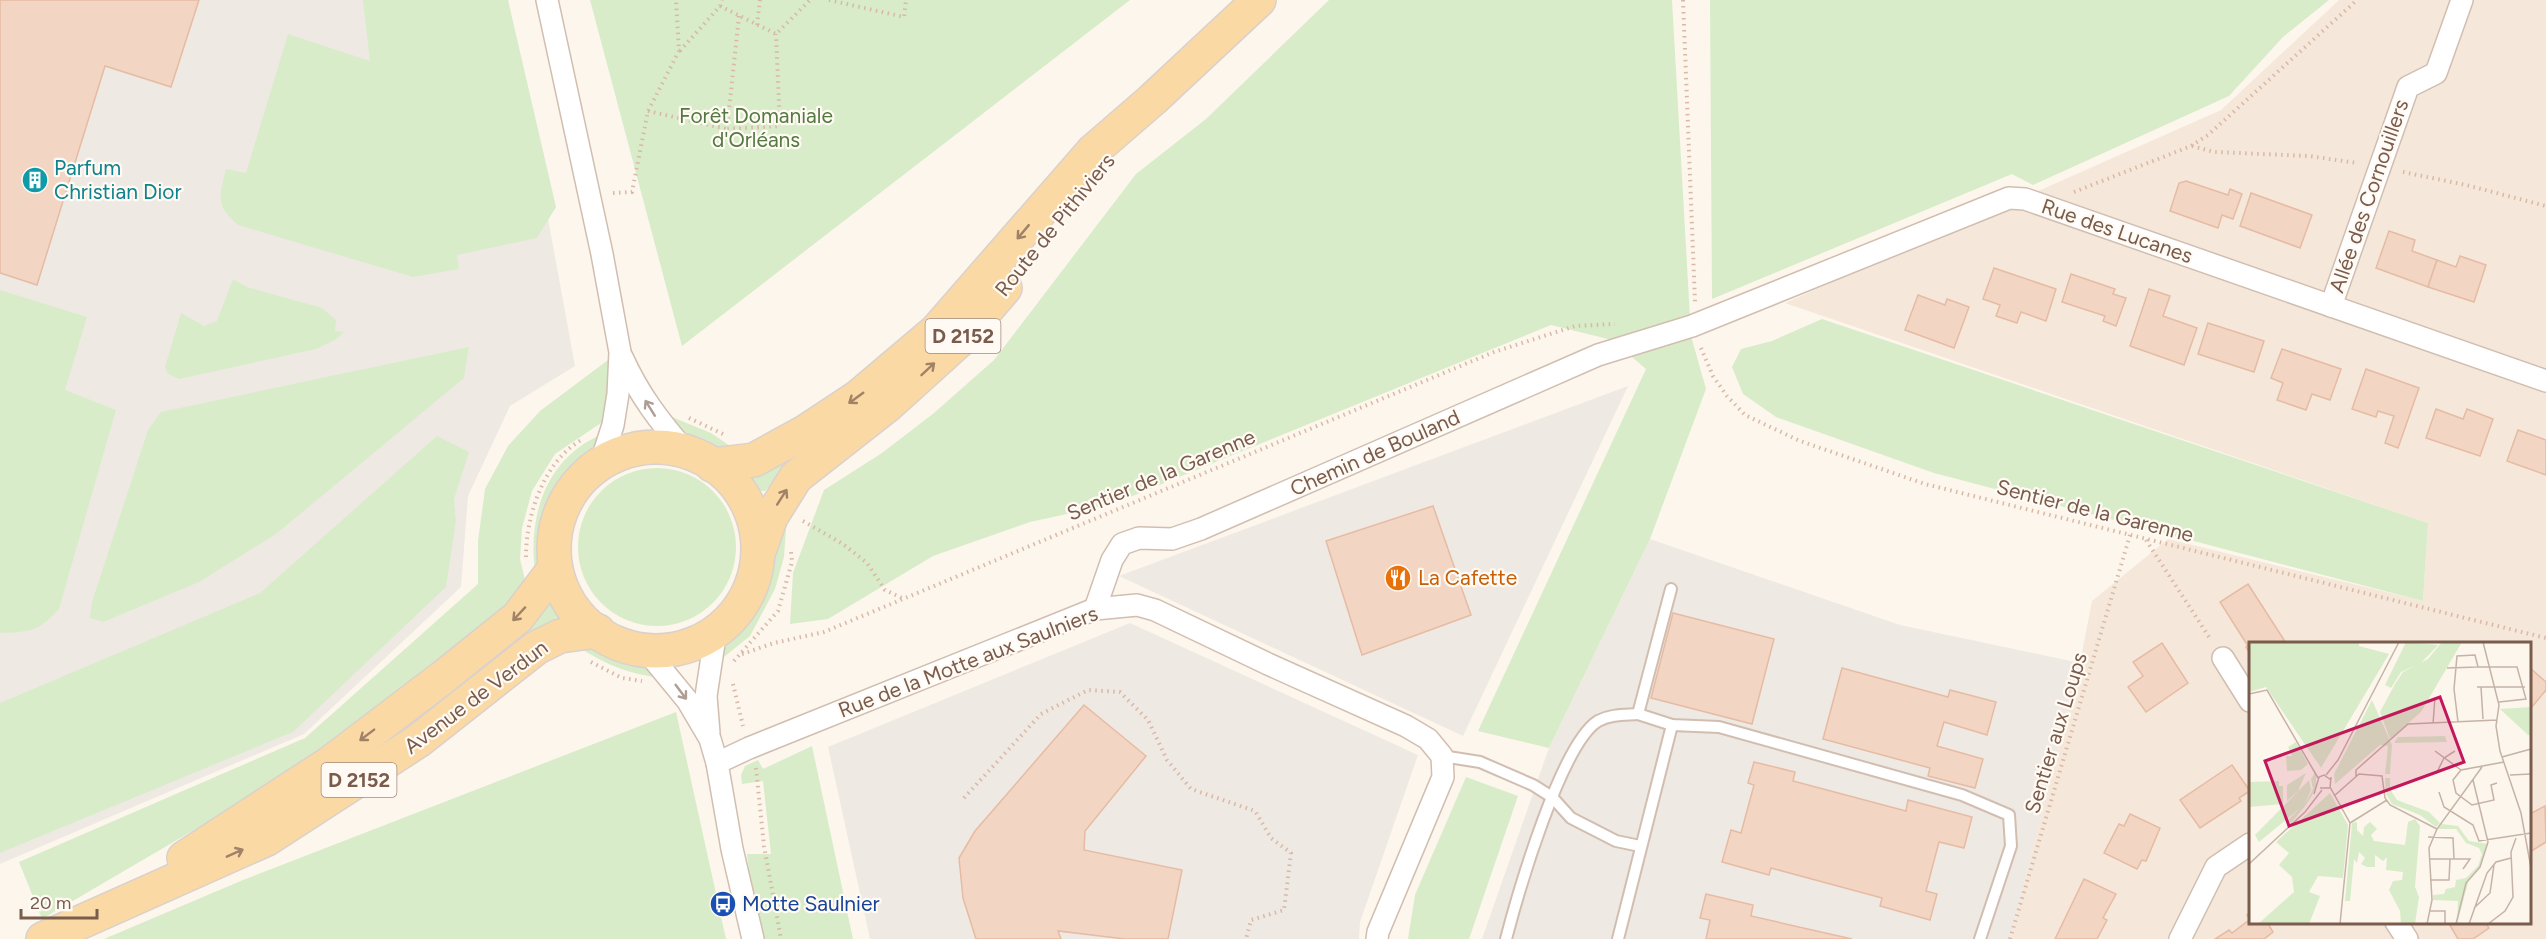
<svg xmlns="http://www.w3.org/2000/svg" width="2546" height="939" viewBox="0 0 2546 939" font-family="Figtree,sans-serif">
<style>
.residential{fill:#f5e8da;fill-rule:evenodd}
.industrial{fill:#efe9e4}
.green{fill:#d8ecc9}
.building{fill:#f3d5c3;stroke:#e6bba3;stroke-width:1.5}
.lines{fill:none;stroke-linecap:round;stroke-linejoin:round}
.service-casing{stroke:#d1beb0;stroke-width:14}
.minor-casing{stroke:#d1beb0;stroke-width:24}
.primary-casing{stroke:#dad1cd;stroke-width:36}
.path{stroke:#d9b8a5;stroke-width:4;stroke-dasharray:1.5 4.5;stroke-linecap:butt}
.service{stroke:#fff;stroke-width:10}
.minor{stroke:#fff;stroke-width:21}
.primary{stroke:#fbd9a5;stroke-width:33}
.oneway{stroke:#a18267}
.oneway2{stroke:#af9d94}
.labels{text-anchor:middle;stroke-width:4.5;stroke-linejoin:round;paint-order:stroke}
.shield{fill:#fffaf3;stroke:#a28b7f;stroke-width:1.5}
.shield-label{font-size:20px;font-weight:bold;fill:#7a5c4d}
.park-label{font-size:21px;fill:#537a41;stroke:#fffaf3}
.culture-label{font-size:21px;fill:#0d838f;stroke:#fffaf3;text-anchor:start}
.street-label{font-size:21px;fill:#7a5c4d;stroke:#fffaf3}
.food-label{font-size:21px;fill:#c56008;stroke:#fffaf3;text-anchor:start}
.transit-label{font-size:21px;fill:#164399;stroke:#fffaf3;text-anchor:start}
.inset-road{fill:none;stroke:#c5b3a7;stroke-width:1.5}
.view{fill:#c2185b;fill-opacity:0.15;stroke:#c2185b;stroke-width:3}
.inset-edge{fill:none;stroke:#7a5c4d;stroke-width:3}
</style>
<rect width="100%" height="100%" fill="#fdf6ec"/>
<path class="residential" d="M2339,0H2546V939H2010L2080,663L2092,601L2168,539L2423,601L2428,523L1785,303L2221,110ZM2250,644H2530V922H2250Z"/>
<g class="industrial">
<polygon points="0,0 508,0 575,366 510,406 468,496 461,587 304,734 0,864"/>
<polygon points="1628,386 1463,736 1119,576"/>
<polygon points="1650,539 1900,625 2080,663 2010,939 1482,939 1549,748"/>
<polygon points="1130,623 1418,755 1360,922 1359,939 870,939 828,747"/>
</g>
<g class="green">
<path d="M363,0H508L556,207L537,238L457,255L459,269L413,277L238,225C215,204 219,198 226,169L246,173L288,34L370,61Z"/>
<polygon points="590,0 1130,0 682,346"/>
<polygon points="1329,0 1672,0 1691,336 1706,389 1650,539 1549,748 1478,731 1646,369 1612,340 1551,325 1113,504 1030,522 933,556 828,619 790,624 793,573 824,490 882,453 934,413 994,360 1136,174 1206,119"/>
<polygon points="1710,0 2329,0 2283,37 2229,96 2033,185 2012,174 1712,299"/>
<polygon points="233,279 247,287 322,308 336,320 335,331 344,332 335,340 316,349 179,379 168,374 165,367 181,313 204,326 217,321"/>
<path d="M0,290L87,317L65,390L116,410L59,609C38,632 30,632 0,633Z"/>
<polygon points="1822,319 2428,523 2423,601 1934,473 1776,417 1743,394 1732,367 1741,349 1772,341"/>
<polygon points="469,347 464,378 276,534 199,582 103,622 90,618 92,602 148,430 161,412"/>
<polygon points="608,360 612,392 607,419 555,454 532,491 522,528 520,559 527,588 525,593 319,757 42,919 19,862 305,738 478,584 478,541 485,489 508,446 540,411"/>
<path d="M672,417L711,433L736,450C701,450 695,445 668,423Z"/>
<path d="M603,434L593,454L569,478L555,503L548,526L543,564L536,577C526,520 545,457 603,434Z"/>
<polygon points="437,436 469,452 454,499 456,521 446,587 293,732 0,853 0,703 260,593"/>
<polygon points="819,443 780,475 765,491 757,491 743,468"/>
<circle cx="657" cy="547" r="79"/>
<path d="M777,514L786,528L784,557L775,589L750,636L724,657L718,658C729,631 750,613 762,587C770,569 773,534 777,514Z"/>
<polygon points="548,594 556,595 570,617 501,660 492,647"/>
<path d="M594,643L641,661L656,677C625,673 606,664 580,648Z"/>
<polygon points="676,712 726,939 104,939 243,880"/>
<polygon points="812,746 853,939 761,939 753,906 747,854 771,854 763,781 742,784 741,775 745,766 758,760 763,769"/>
<polygon points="1466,777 1518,796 1469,939 1408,939 1415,895"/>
</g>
<g class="building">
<polygon points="0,0 199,0 171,87 105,66 37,285 0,273"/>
<polygon points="2186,181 2228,195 2230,189 2242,194 2233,219 2222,215 2218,228 2170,211 2179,183"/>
<polygon points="2251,193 2312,215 2300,248 2240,226"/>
<polygon points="2389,231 2415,240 2412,251 2437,260 2428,287 2376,268"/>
<polygon points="2460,256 2486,265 2474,302 2428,287 2437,260 2456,267"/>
<polygon points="1994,268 2056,289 2046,321 2021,312 2017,323 1996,316 2000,305 1983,299"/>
<polygon points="2071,274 2115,289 2113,294 2126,298 2116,326 2103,321 2105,316 2062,302"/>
<polygon points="2149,289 2170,296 2163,316 2197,328 2184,365 2130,346"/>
<polygon points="1918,295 1945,305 1947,299 1969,307 1954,348 1905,330"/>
<polygon points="2208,323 2264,341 2254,372 2198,354"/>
<polygon points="2282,349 2341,369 2330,400 2312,394 2306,410 2277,400 2283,383 2271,378"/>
<polygon points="2366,369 2419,388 2398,448 2385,443 2394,416 2378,411 2376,417 2352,409"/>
<polygon points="2436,409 2463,419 2467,409 2493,419 2480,456 2426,438"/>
<polygon points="2518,430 2546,440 2546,475 2507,461"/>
<polygon points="1433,506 1471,615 1362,655 1326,541"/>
<polygon points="2248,584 2286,643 2286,644 2250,644 2250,654 2246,647 2248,646 2220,602"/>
<polygon points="1673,613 1774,639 1752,724 1651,698"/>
<polygon points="2162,643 2188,683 2146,712 2128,687 2143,676 2133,662"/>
<polygon points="1842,668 1948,697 1950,690 1996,702 1987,735 1944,722 1937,746 1983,759 1975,788 1928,776 1930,768 1823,739"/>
<polygon points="2530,668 2546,682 2546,690 2531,708"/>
<polygon points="1084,705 1146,756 1085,831 1084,850 1182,870 1168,939 1125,939 1058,931 1061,939 976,939 963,898 959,858 975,831"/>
<polygon points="1754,762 1795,772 1793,781 1906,811 1908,800 1972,817 1964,848 1939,842 1926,891 1937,894 1930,920 1880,906 1882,898 1771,868 1769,875 1722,862 1731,830 1741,833 1754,785 1748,783"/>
<polygon points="2232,765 2250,791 2239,798 2241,801 2200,828 2180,800"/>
<polygon points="2545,806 2546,842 2530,852 2530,814"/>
<polygon points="2130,814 2160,828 2146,861 2142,860 2137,869 2104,853 2119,824 2124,826"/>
<polygon points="2084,879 2116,894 2103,918 2107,920 2097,939 2055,939"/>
<polygon points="1706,894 1753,905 1751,916 1852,939 1706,939 1710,920 1700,918"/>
<polygon points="2250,912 2250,922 2267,922 2273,932 2264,939 2215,939 2229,930 2232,933 2249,920 2247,915"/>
<polygon points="2448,922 2485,922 2489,928 2473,939 2458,939"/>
</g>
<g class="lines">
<defs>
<g id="service">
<polyline points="1671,589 1638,714 1672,725 1719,727 1962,795 2009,815 2011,846 1980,939"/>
<polyline points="1442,756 1480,762 1533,785 1552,797 1571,818 1616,841 1640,846"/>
<path d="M1506,939C1518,893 1561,744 1598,721C1611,714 1625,715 1638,714"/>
<polyline points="1618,939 1672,725"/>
</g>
<g id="minor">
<polyline points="547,0 602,254 620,352 618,394 613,425 600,465"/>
<polyline points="2331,306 2408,87 2436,73 2462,0"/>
<path d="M622,357C639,395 660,422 687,453"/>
<polyline points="1095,609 1112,560 1122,544 1139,538 1172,539 1201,529 1598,355 1692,326 2009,198 2025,199 2546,381"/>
<polyline points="645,649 687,700 710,739 717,763 732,849 753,939"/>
<polyline points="2223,658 2250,701"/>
<polyline points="709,733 706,696 716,630"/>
<polyline points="717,763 749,748 1095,609 1137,605 1155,610 1268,664 1406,726 1428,739 1442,756 1443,777 1378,932 1377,939"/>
<polyline points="2396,922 2407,939"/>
<polyline points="2180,939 2216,867 2250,844"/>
</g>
<g id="primary">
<circle cx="656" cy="549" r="102"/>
<polyline points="712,465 754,460 805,432 858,397 936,331 1093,151 1152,100 1259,0"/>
<polyline points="759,551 771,517 796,477 889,404 962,338 1005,288"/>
<polyline points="184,858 330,763 442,678 518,617 555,568"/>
<polyline points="43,939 267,839 418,741 536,648 560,636 598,631"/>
</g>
</defs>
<use href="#service" class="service-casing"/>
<use href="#minor" class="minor-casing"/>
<use href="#primary" class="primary-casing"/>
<g class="path">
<polyline points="829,0 904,17 906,0"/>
<polyline points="1683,0 1695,302"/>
<polyline points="720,6 776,34 810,0"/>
<polyline points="739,16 727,129 780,126 776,34"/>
<polyline points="757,25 760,0"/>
<polyline points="680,51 720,6 722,0"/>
<polyline points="648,111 727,129"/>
<polyline points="2192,146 2214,152 2309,156 2357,163"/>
<polyline points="2403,172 2466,185 2546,206"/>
<polyline points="2074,192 2191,146 2208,135 2357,0"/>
<polyline points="613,193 632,192 648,111 679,51 676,0"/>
<polyline points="1701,348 1713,376 1727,396 1745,415 1800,441 1925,484 2546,638"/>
<polyline points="689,418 723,434"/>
<polyline points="803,521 843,544 867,563 885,590 904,599"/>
<polyline points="2146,540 2211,640"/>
<path d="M526,557C526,515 544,460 583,439"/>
<polyline points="742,654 774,643 824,632 1494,352 1575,326 1615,324"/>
<polyline points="734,661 778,611 792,562 791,552"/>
<polyline points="591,662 622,678 642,681"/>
<polyline points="733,684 743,726"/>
<polyline points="756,768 764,846 781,939"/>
<polyline points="964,798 1041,714 1088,690 1120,692 1148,720 1167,760 1191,789 1255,811 1271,838 1291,853 1284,910 1251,920 1246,939"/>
<polyline points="2010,939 2130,535"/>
</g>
<use href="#service" class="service"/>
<use href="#minor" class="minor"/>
<use href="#primary" class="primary"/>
</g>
<defs><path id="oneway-shaft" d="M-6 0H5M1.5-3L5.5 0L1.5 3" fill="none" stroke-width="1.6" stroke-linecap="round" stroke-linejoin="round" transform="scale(1.5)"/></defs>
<g class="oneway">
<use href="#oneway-shaft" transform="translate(1023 232) rotate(130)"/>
<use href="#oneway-shaft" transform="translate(928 369) rotate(-43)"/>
<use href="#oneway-shaft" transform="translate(856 398) rotate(144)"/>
<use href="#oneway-shaft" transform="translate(782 497) rotate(-57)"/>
<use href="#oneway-shaft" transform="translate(519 614) rotate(133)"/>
<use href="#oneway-shaft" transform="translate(367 735) rotate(143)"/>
<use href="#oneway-shaft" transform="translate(235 853) rotate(-24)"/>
</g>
<g class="oneway2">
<use href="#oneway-shaft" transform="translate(650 408) rotate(-122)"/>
<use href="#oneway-shaft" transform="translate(681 692) rotate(53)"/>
</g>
<defs>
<symbol id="building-disc" viewBox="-11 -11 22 22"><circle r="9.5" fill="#0f9aa8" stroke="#fffaf3"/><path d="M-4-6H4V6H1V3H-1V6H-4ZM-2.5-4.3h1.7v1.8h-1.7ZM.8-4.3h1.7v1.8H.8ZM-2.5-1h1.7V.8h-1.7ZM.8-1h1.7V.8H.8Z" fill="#fff"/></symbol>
<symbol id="restaurant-disc" viewBox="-11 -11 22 22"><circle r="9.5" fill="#e8710a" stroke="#fffaf3"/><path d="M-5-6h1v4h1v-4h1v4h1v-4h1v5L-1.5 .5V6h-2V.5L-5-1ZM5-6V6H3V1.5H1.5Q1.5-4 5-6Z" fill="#fff"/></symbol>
<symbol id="bus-disc" viewBox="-11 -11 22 22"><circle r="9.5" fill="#1a4fb4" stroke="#fffaf3"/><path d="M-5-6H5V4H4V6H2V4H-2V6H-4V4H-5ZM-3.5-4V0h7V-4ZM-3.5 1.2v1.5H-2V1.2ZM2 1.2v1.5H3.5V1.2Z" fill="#fff"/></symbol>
</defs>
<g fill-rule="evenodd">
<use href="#building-disc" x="20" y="165" width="30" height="30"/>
<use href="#restaurant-disc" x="1383" y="563" width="30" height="30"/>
<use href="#bus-disc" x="708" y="889" width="30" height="30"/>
</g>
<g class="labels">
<g class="shield">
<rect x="925.5" y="319" width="75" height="34" rx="4.5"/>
<rect x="321.5" y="763" width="75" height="34" rx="4.5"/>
</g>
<g class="shield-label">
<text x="963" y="343">D 2152</text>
<text x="359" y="787">D 2152</text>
</g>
<g class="park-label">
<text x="756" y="123">Forêt Domaniale<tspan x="756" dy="24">d'Orléans</tspan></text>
</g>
<g class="culture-label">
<text x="54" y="175">Parfum<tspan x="54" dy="24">Christian Dior</tspan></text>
</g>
<g class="street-label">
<text transform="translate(2369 196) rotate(-71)" y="7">Allée des Cornouillers</text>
<text transform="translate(1055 225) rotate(-51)" y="7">Route de Pithiviers</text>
<text transform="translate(2117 231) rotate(19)" y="7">Rue des Lucanes</text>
<text transform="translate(1375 453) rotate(-24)" y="7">Chemin de Bouland</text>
<text transform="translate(1161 475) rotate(-23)" y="7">Sentier de la Garenne</text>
<text transform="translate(2095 511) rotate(14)" y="7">Sentier de la Garenne</text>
<text transform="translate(968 662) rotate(-21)" y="7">Rue de la Motte aux Saulniers</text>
<text transform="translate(476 697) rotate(-37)" y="7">Avenue de Verdun</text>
<text transform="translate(2056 733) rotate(-73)" y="7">Sentier aux Loups</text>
</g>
<g class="food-label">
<text x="1418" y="585">La Cafette</text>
</g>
<g class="transit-label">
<text x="742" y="911">Motte Saulnier</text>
</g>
</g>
<g transform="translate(2249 642)">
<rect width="282" height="282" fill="#fdf6ec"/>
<path d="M0,0H110V4L140,12L72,126L17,45L0,50ZM157,0L189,3L172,21L152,30L142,46L136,43ZM193,0H213L172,70L141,97L131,70L146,42L154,30L179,17ZM123,58L143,103L141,132H136L139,104L131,103L86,142L85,132ZM282,65V93H279L251,67ZM196,94L198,100L145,101L149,95ZM47,100L59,122L52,128L38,129L37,114H43L39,105ZM67,129V147L57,163L42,181L39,178L50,167L10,200L6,193L60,138L62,148L56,162L64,147L62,137ZM57,131L49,149L38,159V143ZM136,136H141V147L148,158L180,170L191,181L187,185L171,173L143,162L137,152ZM30,139V144H34V162L0,165V140ZM81,151L99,183L94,236L69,234L60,250L71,254L60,282H9L45,250L43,235L30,223L40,211L27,200ZM166,177L171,184L166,245L170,255L166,282H152L151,269L140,248L144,239L153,238L154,230L137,228L138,215L134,219L126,213V225H118L112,222L116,216L110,210L108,221L105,217L101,259H96L103,181L108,180V188L114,194L115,185L121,180L128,187L122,193L125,199L156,203L159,180ZM193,182L209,184L220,199L239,202L231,226L220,237L208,282L209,259L184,258V253L195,252L197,247L206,245L207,238L217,236L229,224L233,212L230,206L217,201L207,187H189Z" fill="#d8ecc9"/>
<path class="inset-road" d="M234,0L250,63L247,84L251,109L272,171L282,226M198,26L229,25M228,45H276M232,45L234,77M0,52L18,48L69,136M209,80L205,47L208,14L226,13L229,25H268L277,57L250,60M184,82L186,55M186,109L212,128M253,115L282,107M187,132L195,116L206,109M77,133L89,118L150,0M261,133L282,132M107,134V128L159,82L248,78M248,141L242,143L245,158L223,163L207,151L204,138L212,128L255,120M81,145L101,181L91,282M71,146H81L82,135M190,150L195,165L224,183L230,199L282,191M65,152L70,135L75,133L82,138M85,154L110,132L133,134L136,156L141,163L188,187M101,181L138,158M179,195L204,196L205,217M180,217H221L214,227M0,222L56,170L73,148M181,238H200L201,217M225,266L241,251L245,223M181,269H196V282M178,282L183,258L180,206L188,187L233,125M207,282L217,241L231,225L239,200L224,138M220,282L238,231L247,220L262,216M239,282L256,269L264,255L262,210L267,196"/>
<path class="view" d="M191,55L215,120L40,184L16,119Z"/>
<rect width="282" height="282" class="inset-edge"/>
</g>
<path d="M21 909v9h76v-9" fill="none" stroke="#7a5c4d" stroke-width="3"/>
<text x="30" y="909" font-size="18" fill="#7a5c4d" stroke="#fffaf3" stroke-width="4.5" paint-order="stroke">20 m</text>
</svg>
